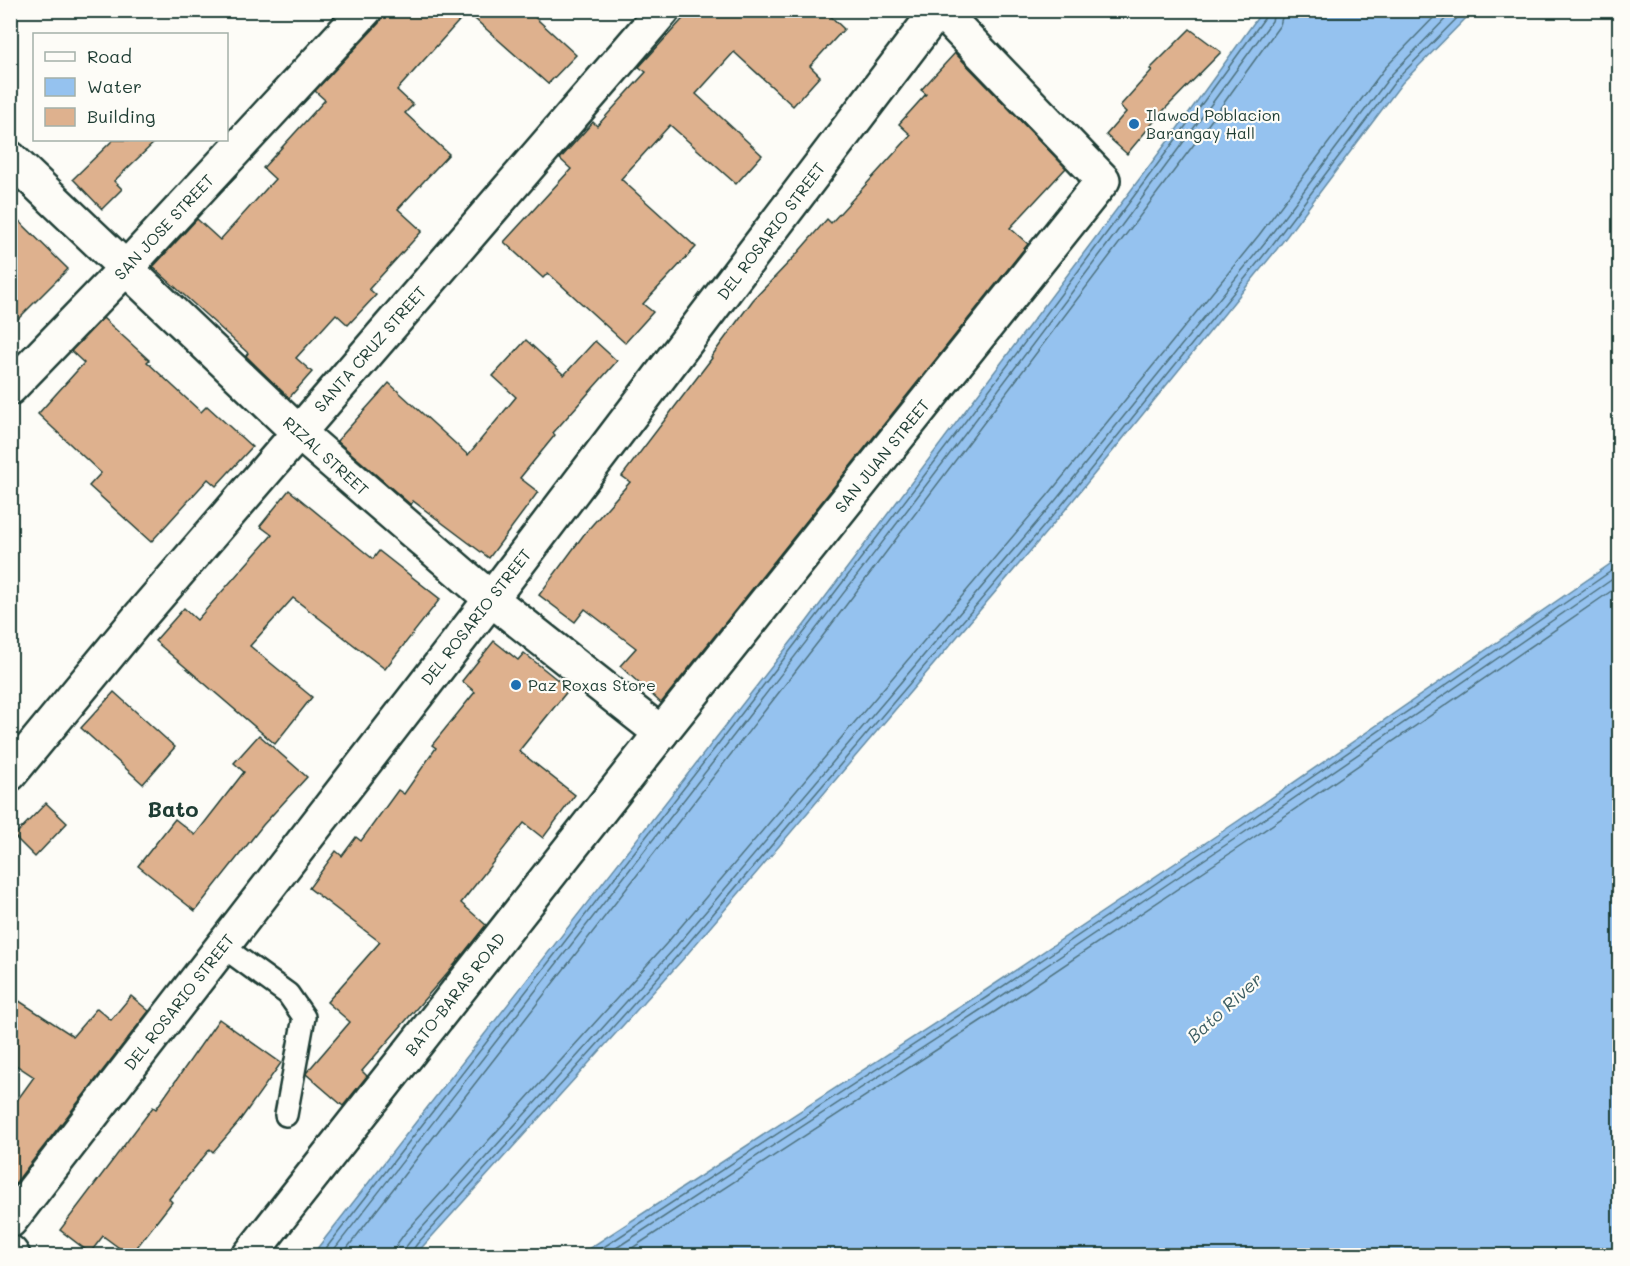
<svg xmlns="http://www.w3.org/2000/svg" width="1630" height="1266" viewBox="0 0 1630 1266" font-family="Mali,sans-serif">
<style>
.water{fill:#95c2ef;stroke:#668da4;stroke-width:1.5}
.lines{fill:none;stroke-linecap:round;stroke-linejoin:round}
.shore{stroke:#4e727f;stroke-width:1.5}
.building{fill:#deb18e;stroke:#1f3d34;stroke-width:1.5}
.lane-casing{stroke:#1f3d34;stroke-width:26}
.street-casing{stroke:#1f3d34;stroke-width:38}
.secondary-casing{stroke:#1f3d34;stroke-width:38}
.lane{stroke:#fdfcf7;stroke-width:21}
.street{stroke:#fdfcf7;stroke-width:33}
.secondary{stroke:#fdfcf7;stroke-width:33}
.poi-dot{fill:#1f6fb2;stroke:#fdfcf7;stroke-width:2}
.labels{text-anchor:middle;stroke-width:4.5;stroke-linejoin:round;paint-order:stroke}
.poi-label{font-size:16px;fill:#1f3d34;stroke:#fdfcf7;text-anchor:start}
.street-label{font-size:16px;fill:#1f3d34;stroke:#fdfcf7}
.water-label{font-size:18px;font-style:italic;fill:#3c5e63;stroke:#fdfcf7}
.district-label{font-size:22px;font-weight:bold;fill:#1f3d34;stroke:#fdfcf7}
</style>
<rect width="100%" height="100%" fill="#fdfcf7"/>
<filter id="ink" filterUnits="userSpaceOnUse"><feTurbulence type="fractalNoise" baseFrequency=".0167" numOctaves="2"/><feDisplacementMap in="SourceGraphic" scale="12" xChannelSelector="R" yChannelSelector="G"/><feConvolveMatrix kernelMatrix="1 2 1 2 8 2 1 2 1" color-interpolation-filters="sRGB"/></filter>
<g filter="url(#ink)">
<g class="water">
<polygon points="1263,10 1473,11 1402,83 1277,249 1065,510 683,959 415,1255 312,1255 805,624 1177,129"/>
<polygon points="1619,558 1619,1255 579,1255 983,992 1238,821"/>
</g>
<g class="lines">
<g class="shore">
<path d="M320,1256C639,846 961,437 1266,16L1267,10"/>
<path d="M329,1256C647,847 968,440 1272,21L1275,10"/>
<polyline points="341,1256 822,637 1195,143 1280,25 1284,10"/>
<polyline points="395,1256 397,1244 405,1233 666,944 1048,495 1259,235 1385,68 1441,10"/>
<polyline points="404,1256 405,1248 412,1239 673,950 1055,501 1266,241 1392,74 1454,10"/>
<polyline points="411,1256 412,1251 417,1244 678,955 1061,506 1272,245 1397,79 1465,10"/>
<polyline points="590,1256 987,997 1241,826 1620,565"/>
<polyline points="604,1256 991,1003 1245,832 1620,574"/>
<polyline points="620,1256 996,1011 1250,840 1620,585"/>
</g>
</g>
<g class="building">
<polygon points="384,10 527,10 576,55 548,84 467,12 397,90 413,105 405,113 449,154 398,209 422,231 369,289 376,295 348,325 336,314 296,358 312,372 289,398 246,356 248,353 153,267 197,219 220,240 275,179 263,168 325,100 315,91 379,23"/>
<polygon points="691,10 824,10 844,29 810,66 820,76 793,106 734,52 696,94 762,155 736,184 670,125 621,179 696,247 643,304 653,312 625,343 548,273 543,278 504,242 571,169 560,159 593,122 597,126 646,72 639,67"/>
<polygon points="1190,29 1221,52 1162,112 1127,154 1106,135 1126,112 1120,106 1152,70 1150,69"/>
<polygon points="955,53 1066,168 1010,228 1028,244 661,703 620,666 636,648 585,609 575,622 539,595 585,533 630,482 622,476 712,358 711,357 753,300 794,257 827,219 831,223 911,135 899,124 926,94 921,90"/>
<polygon points="113,140 157,140 114,181 122,189 102,209 73,179"/>
<polygon points="10,212 68,269 10,327"/>
<polygon points="103,318 149,360 147,362 201,412 207,406 252,447 216,486 208,479 151,542 89,486 101,473 38,414 84,363 71,351"/>
<polygon points="526,340 564,375 595,341 617,361 553,433 555,435 520,478 538,492 489,558 413,501 411,505 337,441 389,383 468,455 516,397 493,376"/>
<polygon points="289,490 373,559 379,551 440,599 385,669 293,598 250,646 312,697 275,744 155,641 184,608 197,620 272,535 260,526"/>
<polygon points="494,641 518,660 524,653 569,689 519,751 575,795 543,838 524,823 461,903 486,925 455,964 362,1071 367,1076 343,1106 306,1074 307,1072 350,1022 327,1002 380,942 309,888 336,851 342,856 356,837 361,841 398,790 404,794 436,748 432,745 475,692 462,681"/>
<polygon points="114,692 175,747 143,784 81,728"/>
<polygon points="259,735 307,777 263,825 195,911 138,866 175,819 195,835 244,772 234,763"/>
<polygon points="46,803 67,823 35,857 14,836"/>
<polygon points="10,995 73,1036 97,1008 111,1020 131,996 149,1011 10,1190 10,1110 34,1077 10,1061"/>
<polygon points="219,1019 281,1063 238,1123 213,1152 210,1149 169,1199 172,1202 130,1256 103,1236 90,1253 60,1230 153,1107 156,1109"/>
</g>
<g class="lines">
<defs>
<polyline id="lane" points="222,946 288,994 304,1017 286,1115"/>
<g id="street">
<polyline points="10,388 126,268 365,10"/>
<polyline points="661,733 1103,180 940,10"/>
<polyline points="10,774 137,620 663,10"/>
<polyline points="10,1221 491,599"/>
<polyline points="10,1252 13,1256"/>
</g>
<g id="secondary">
<polyline points="10,158 298,432 491,599 661,733 249,1256"/>
<polyline points="491,599 938,10"/>
</g>
</defs>
<use href="#lane" class="lane-casing"/>
<use href="#street" class="street-casing"/>
<use href="#secondary" class="secondary-casing"/>
<use href="#lane" class="lane"/>
<use href="#street" class="street"/>
<use href="#secondary" class="secondary"/>
</g>
</g>
<g class="poi-dot">
<circle cx="1134" cy="124" r="6"/>
<circle cx="516" cy="685" r="6"/>
</g>
<g class="labels">
<g class="poi-label">
<text x="1146" y="121">Ilawod Poblacion<tspan x="1146" dy="18">Barangay Hall</tspan></text>
<text x="528" y="691">Paz Roxas Store</text>
</g>
<g class="street-label">
<text transform="translate(164 227) rotate(-47)" y="6">SAN JOSE STREET</text>
<text transform="translate(771 231) rotate(-53)" y="6">DEL ROSARIO STREET</text>
<text transform="translate(370 349) rotate(-49)" y="6">SANTA CRUZ STREET</text>
<text transform="translate(326 456) rotate(42)" y="6">RIZAL STREET</text>
<text transform="translate(882 456) rotate(-51)" y="6">SAN JUAN STREET</text>
<text transform="translate(476 617) rotate(-52)" y="6">DEL ROSARIO STREET</text>
<text transform="translate(455 994) rotate(-52)" y="6">BATO-BARAS ROAD</text>
<text transform="translate(179 1002) rotate(-52)" y="6">DEL ROSARIO STREET</text>
</g>
<g class="water-label">
<text transform="translate(1225 1008) rotate(-42)" y="6">Bato River</text>
</g>
<g class="district-label">
<text x="173" y="817">Bato</text>
</g>
</g>
<rect width="1630" height="1266" fill="none" stroke="#fdfcf7" stroke-width="36"/>
<rect x="18" y="18" width="1594" height="1230" fill="none" stroke="#1f3d34" stroke-width="2" filter="url(#ink)"/>
<rect x="33" y="33" width="195" height="108" fill="#fdfcf7" stroke="#a4b0a9" stroke-width="1.5"/>
<rect x="45" y="52" width="30" height="9" fill="#fdfcf7" stroke="#a4b0a9" stroke-width="1.5"/>
<text x="87" y="63" font-size="18" fill="#1f3d34">Road</text>
<rect x="45" y="78" width="30" height="18" fill="#95c2ef" stroke="#a4b0a9" stroke-width="1.5"/>
<text x="87" y="93" font-size="18" fill="#1f3d34">Water</text>
<rect x="45" y="108" width="30" height="18" fill="#deb18e" stroke="#a4b0a9" stroke-width="1.5"/>
<text x="87" y="123" font-size="18" fill="#1f3d34">Building</text>
</svg>
